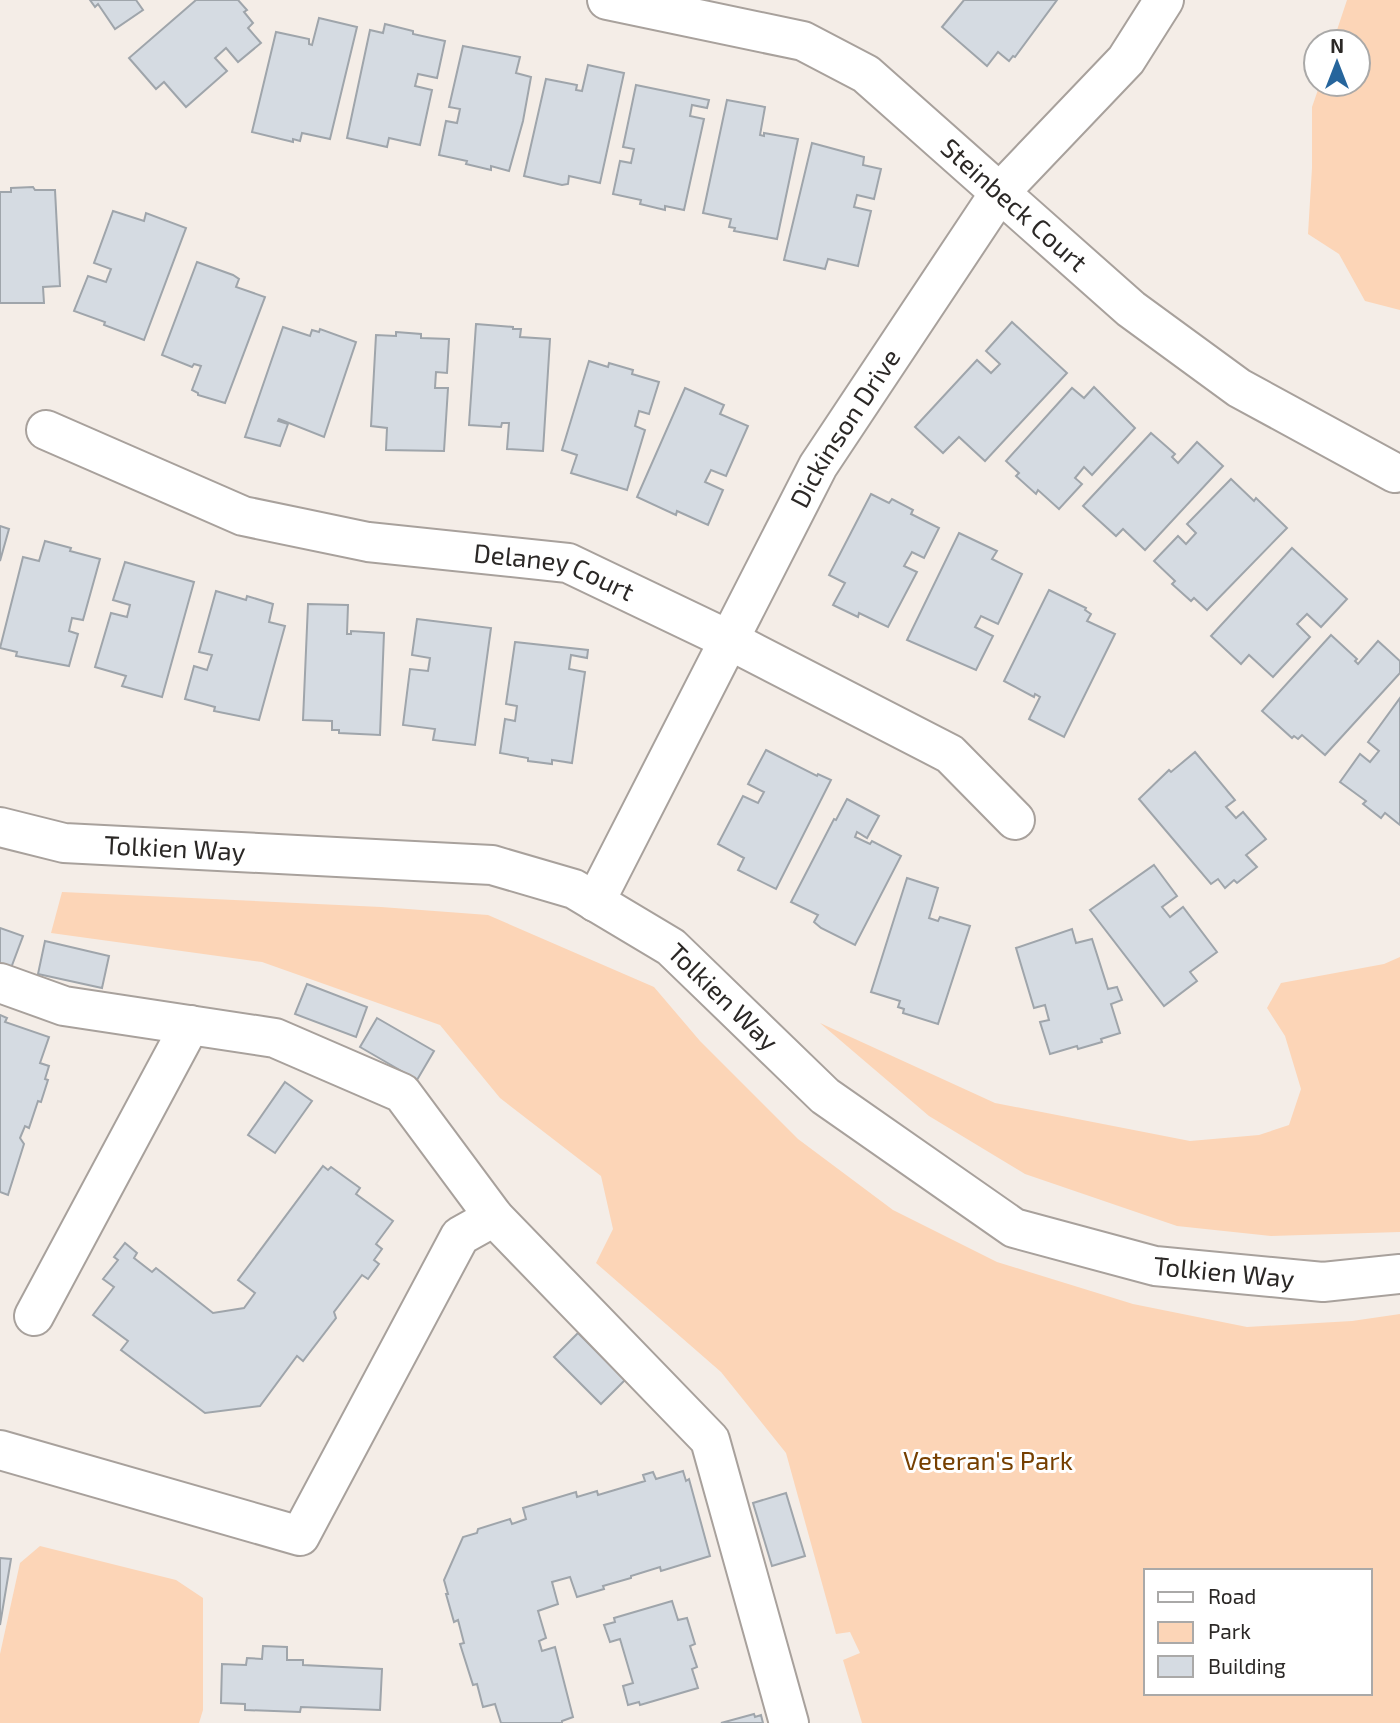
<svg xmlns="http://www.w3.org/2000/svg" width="1400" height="1723" viewBox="0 0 1400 1723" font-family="'Exo 2',sans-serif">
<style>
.green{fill:#fcd5b7;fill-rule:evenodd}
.building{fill:#d5dbe2;stroke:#9fa5ab;stroke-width:2}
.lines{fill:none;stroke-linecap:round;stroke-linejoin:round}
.street-casing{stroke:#a8a19c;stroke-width:42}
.secondary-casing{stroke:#a8a19c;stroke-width:42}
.street{stroke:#fff;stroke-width:38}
.secondary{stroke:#fff;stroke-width:38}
.labels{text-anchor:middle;stroke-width:6;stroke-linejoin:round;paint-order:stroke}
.street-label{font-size:26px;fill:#2b2826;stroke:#fff}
.park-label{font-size:26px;fill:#763f00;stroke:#fff}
</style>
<rect width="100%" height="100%" fill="#f4ede7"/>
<g class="green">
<polygon points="1347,0 1400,0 1400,310 1365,301 1339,254 1308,234 1312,168 1312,107 1320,84 1358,84 1358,42 1333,42"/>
<path d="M62,892L381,907L488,915L654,987L700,1041L798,1139L893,1210L997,1262L1133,1304L1247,1327L1352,1321L1400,1314V1723H862L843,1660L860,1653L850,1632L836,1634L786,1453L721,1372L596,1263L613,1229L601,1176L500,1098L440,1025L262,962L51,933ZM1146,1571H1370V1693H1146Z"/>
<polygon points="1400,957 1400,1232 1271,1236 1177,1226 1025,1174 929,1116 820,1023 995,1103 1190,1141 1259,1135 1289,1125 1301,1089 1285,1036 1267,1008 1281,983 1384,964"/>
<polygon points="40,1546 176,1580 203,1598 203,1710 199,1723 0,1723 0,1654 20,1563"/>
</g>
<g class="building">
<polygon points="90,0 136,0 143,10 115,29 98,4 95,7"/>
<polygon points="196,0 238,0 247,10 244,12 253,23 248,28 261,43 238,62 226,48 215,58 227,71 186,107 164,82 156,89 129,58"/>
<polygon points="964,0 1057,0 1015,57 1013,56 1009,61 998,52 987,66 942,27"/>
<polygon points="319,18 357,27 330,139 302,133 300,141 293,139 293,142 252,132 276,32 309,39 309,44 312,45"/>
<polygon points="385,24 413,31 413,34 445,41 437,78 418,74 415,86 432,90 420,145 389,138 387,147 347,138 370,30 383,33"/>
<polygon points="463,46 520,57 516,73 531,77 523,121 509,171 491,166 491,170 466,164 467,161 439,155 446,121 457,123 460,109 449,107"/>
<polygon points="588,65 624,73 600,183 569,176 568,184 562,185 524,176 546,79 577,85 576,90 582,91"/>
<polygon points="636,85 709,100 707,108 692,105 690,116 704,119 684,210 665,206 665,210 640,204 641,200 613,194 620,161 631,163 634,149 623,147"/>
<polygon points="727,100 765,107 760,135 764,136 764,133 798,139 777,239 734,231 735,228 729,227 731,219 703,213"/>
<polygon points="812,143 864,157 863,165 881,169 874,199 857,195 854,207 871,211 858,266 828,259 825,269 784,260"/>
<polygon points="33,187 35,190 55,190 60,286 43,287 44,303 0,303 0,192 11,192 11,188"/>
<polygon points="113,211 144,221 146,213 186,228 144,340 104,325 105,322 74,311 88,276 106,282 111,269 94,263"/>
<polygon points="197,262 233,275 239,279 236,287 265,297 225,403 198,395 198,393 192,390 201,366 194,364 192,367 162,355"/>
<polygon points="1012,322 1067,373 985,461 959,437 943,453 915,427 977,360 991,373 1000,364 986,351"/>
<polygon points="476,324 513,327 513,329 521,329 520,337 550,339 543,451 507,449 509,423 502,423 501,427 469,425"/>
<polygon points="283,327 310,336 312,330 319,332 320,329 356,342 324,437 279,419 278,421 288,424 280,446 245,437"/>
<polygon points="396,332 421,334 421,338 449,339 447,373 436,372 435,388 448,388 444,451 386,450 387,428 371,426 376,335 396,336"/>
<polygon points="589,361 608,367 609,363 633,370 632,374 659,382 649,414 639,411 635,426 645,430 627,490 571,473 577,455 562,450"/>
<polygon points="1094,387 1135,428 1092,475 1084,467 1075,478 1082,484 1059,509 1038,490 1036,494 1016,476 1019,473 1006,461 1072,388 1084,398"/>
<polygon points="685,388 724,405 720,414 748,426 726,476 711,470 705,482 723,490 708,525 677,511 676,515 637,497"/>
<polygon points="1151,433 1175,454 1172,457 1178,463 1197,442 1223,466 1145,550 1123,529 1116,536 1083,506"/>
<polygon points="1231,479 1254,501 1256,498 1287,528 1207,610 1194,598 1191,601 1172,584 1175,581 1154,561 1178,536 1186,544 1196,533 1187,524"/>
<polygon points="871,494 889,503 892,499 913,510 911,514 939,528 924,558 912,552 904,566 917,572 888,627 859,613 858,617 833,605 845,583 829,575"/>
<polygon points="0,526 9,529 0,561"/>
<polygon points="959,533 997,551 992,559 1022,574 998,624 981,616 975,627 993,636 976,670 907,640"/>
<polygon points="45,541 71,548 70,551 100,559 83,620 72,618 69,631 78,634 69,666 16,656 17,652 0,648 23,557 39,561"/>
<polygon points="1292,548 1347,599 1321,627 1307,614 1297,624 1310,637 1273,677 1249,655 1241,664 1211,636"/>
<polygon points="125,562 194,582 162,697 122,686 126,676 95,667 111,613 127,617 130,605 113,600"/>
<polygon points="1049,590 1086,608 1085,610 1091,614 1087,621 1115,634 1064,737 1029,719 1040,697 1035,694 1034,697 1004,681"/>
<polygon points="216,591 246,600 247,596 273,604 269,622 285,626 259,720 214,711 215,707 185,699 194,666 207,670 212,655 199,652"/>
<polygon points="308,604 348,605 347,634 351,634 351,631 384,633 380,735 339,733 339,730 332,730 332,721 303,720"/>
<polygon points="417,619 491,628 475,745 433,740 435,729 403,725 410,669 428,671 430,658 412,655"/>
<polygon points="1331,635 1357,659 1355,661 1358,664 1378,641 1400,661 1400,673 1325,755 1302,735 1298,739 1294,736 1292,738 1262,711"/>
<polygon points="515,642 588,650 587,658 571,655 569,669 585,672 572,763 552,760 552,764 528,761 528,758 500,753 505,719 515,721 517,706 506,704"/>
<polygon points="1400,698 1400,825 1385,813 1381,818 1363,804 1366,801 1340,782 1360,754 1370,762 1379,751 1368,742"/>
<polygon points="766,750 817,776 818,774 831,780 776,889 738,870 744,858 718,844 743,796 758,803 764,792 748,784"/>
<polygon points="1195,752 1235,800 1226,807 1236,818 1243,812 1266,839 1246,855 1257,867 1237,883 1234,880 1225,888 1218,879 1211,884 1139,799 1169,770 1171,772"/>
<polygon points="847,799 879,816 867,838 857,832 855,837 870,844 872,841 901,856 855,945 821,928 814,922 818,915 791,902 834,819 836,820"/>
<polygon points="1154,865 1177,896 1162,907 1170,917 1183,907 1217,952 1190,972 1197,981 1164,1006 1090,910"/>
<polygon points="907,878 938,888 929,918 938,921 940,917 970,926 938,1024 903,1013 904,1009 898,1007 900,1001 871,992"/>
<polygon points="0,928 23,936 11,968 0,964"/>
<polygon points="1072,929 1076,943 1092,939 1108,989 1117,987 1122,1000 1111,1004 1120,1033 1101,1039 1102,1042 1078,1049 1077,1046 1050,1054 1040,1022 1049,1020 1045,1005 1034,1008 1016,948"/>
<polygon points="45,941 109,956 102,988 38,974"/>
<polygon points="307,984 367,1007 356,1037 295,1014"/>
<polygon points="0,1015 7,1018 5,1022 49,1037 40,1063 49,1066 45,1079 48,1080 41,1102 38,1101 29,1128 25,1126 20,1138 24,1144 8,1195 0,1192"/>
<polygon points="377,1018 434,1051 417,1080 360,1047"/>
<polygon points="285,1082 312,1101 275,1153 248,1135"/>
<polygon points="323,1166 328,1170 331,1167 360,1188 356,1194 393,1221 376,1244 382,1249 374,1260 379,1264 368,1279 362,1275 334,1312 336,1318 303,1361 297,1356 260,1406 205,1413 121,1350 128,1341 93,1315 114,1287 103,1279 118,1260 114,1257 125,1243 137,1253 134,1258 152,1272 156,1268 213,1313 244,1308 255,1293 238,1280"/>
<polygon points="578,1333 625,1380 601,1404 554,1357"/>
<polygon points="683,1471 686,1481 689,1479 710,1556 661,1571 660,1567 631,1576 631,1578 603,1586 604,1589 577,1597 570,1577 552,1582 558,1604 538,1611 546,1638 539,1641 542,1651 555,1647 573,1717 562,1721 562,1723 501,1723 495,1704 483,1707 477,1684 473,1685 460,1644 464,1643 458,1620 454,1622 446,1594 448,1594 444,1580 463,1537 477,1533 478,1529 510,1519 512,1524 526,1519 523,1508 576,1492 577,1497 597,1491 598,1495 645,1481 643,1475 653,1472 656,1479"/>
<polygon points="786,1493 805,1556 772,1566 753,1503"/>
<polygon points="0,1558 11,1559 0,1625"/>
<polygon points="672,1601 678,1620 687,1618 695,1644 690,1646 697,1667 692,1669 698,1688 640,1705 639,1702 628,1705 623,1686 633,1683 620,1639 610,1642 604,1625 615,1622 614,1618"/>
<polygon points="263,1646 287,1647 287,1660 303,1660 303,1665 382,1669 380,1710 301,1707 300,1712 245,1710 245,1704 221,1703 222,1664 246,1665 247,1658 262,1659"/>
<polygon points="754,1714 755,1717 761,1715 763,1723 721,1723"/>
</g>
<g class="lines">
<defs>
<g id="street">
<path id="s1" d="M607,0L803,41L866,74L1131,309L1239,388L1395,473"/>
<path id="s2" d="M46,430L243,516L368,542L568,563L729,640L950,754L1015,820"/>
<path id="s3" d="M595,902L818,466L1000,192L1126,60L1164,0"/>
<polyline points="0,983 64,1006 275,1038 402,1093 494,1217"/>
<polyline points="34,1316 190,1025"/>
<polyline points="0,1450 300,1536 460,1236 494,1217 710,1440 789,1723"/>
</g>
<g id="secondary">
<path id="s4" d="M0,827L64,843L492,865L574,889L671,947L825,1096L1014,1228L1155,1266L1323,1282L1400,1274"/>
</g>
</defs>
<use href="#street" class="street-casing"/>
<use href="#secondary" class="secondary-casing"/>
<use href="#street" class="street"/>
<use href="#secondary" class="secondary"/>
</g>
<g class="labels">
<g class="street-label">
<text dy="9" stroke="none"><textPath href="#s1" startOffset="469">Steinbeck Court</textPath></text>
<text dy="9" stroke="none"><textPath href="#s3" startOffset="536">Dickinson Drive</textPath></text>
<text dy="9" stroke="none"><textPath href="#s2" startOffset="532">Delaney Court</textPath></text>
<text dy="9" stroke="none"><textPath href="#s4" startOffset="177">Tolkien Way</textPath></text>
<text dy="9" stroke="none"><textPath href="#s4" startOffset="765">Tolkien Way</textPath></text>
<text dy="9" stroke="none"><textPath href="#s4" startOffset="1353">Tolkien Way</textPath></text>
</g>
<g class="park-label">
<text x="988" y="1470">Veteran's Park</text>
</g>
</g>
<rect x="1144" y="1569" width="228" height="126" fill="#ffffff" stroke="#aaa9a8" stroke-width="2"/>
<rect x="1158" y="1592" width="35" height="10" fill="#ffffff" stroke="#aaa9a8" stroke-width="2"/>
<text x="1208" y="1604" font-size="21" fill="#2b2826">Road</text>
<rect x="1158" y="1622" width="35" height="21" fill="#fcd5b7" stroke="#aaa9a8" stroke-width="2"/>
<text x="1208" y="1639" font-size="21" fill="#2b2826">Park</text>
<rect x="1158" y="1656" width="35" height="21" fill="#d5dbe2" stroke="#aaa9a8" stroke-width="2"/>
<text x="1208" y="1674" font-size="21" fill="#2b2826">Building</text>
<g transform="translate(1337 63)"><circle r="33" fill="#ffffff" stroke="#aaa9a8" stroke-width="2"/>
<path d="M0-5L12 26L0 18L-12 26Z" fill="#26659c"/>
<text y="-10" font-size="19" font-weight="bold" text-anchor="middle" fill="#2b2826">N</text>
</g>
</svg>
